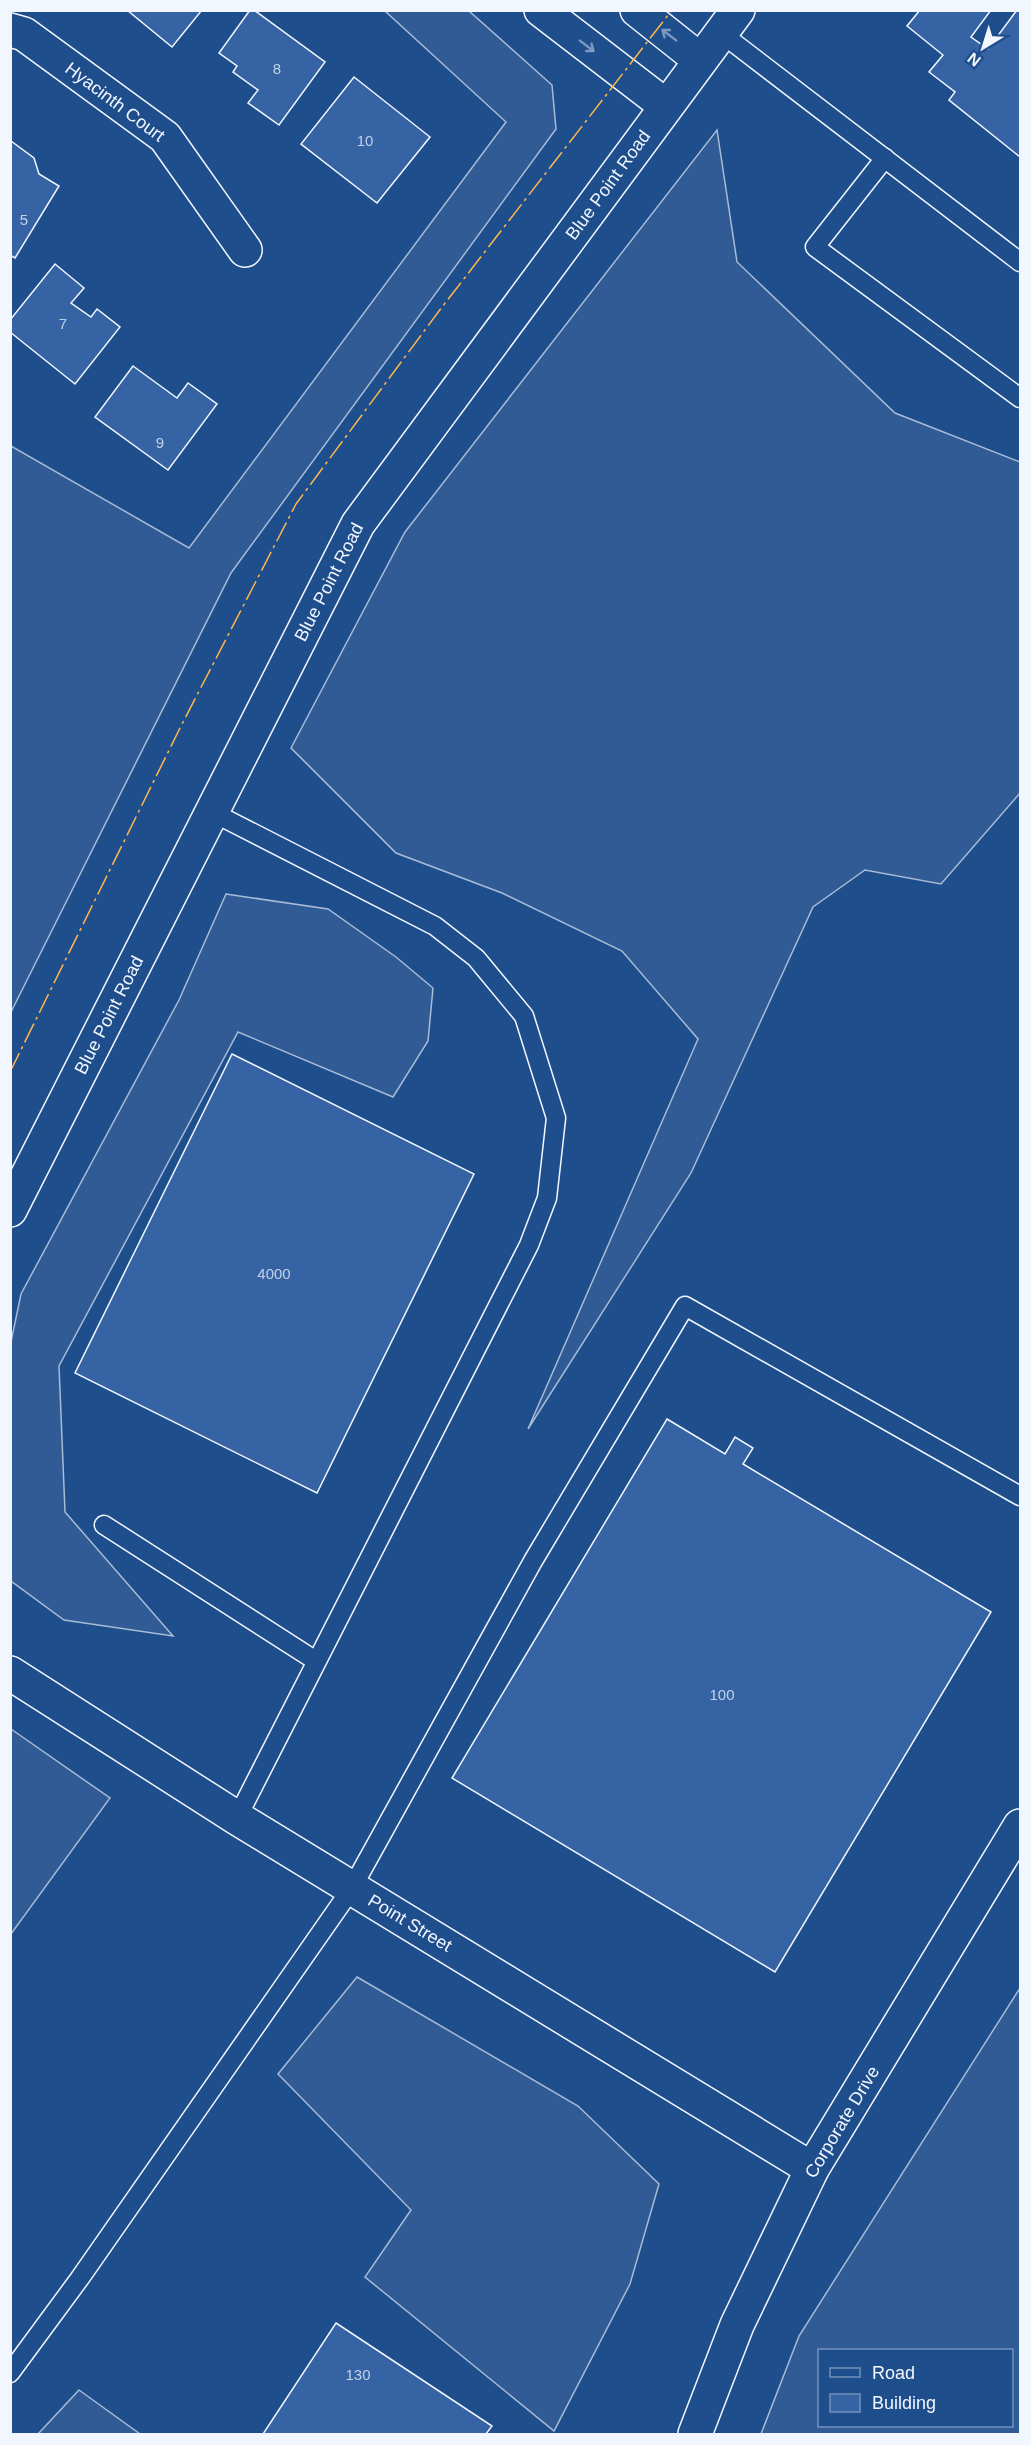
<svg xmlns="http://www.w3.org/2000/svg" width="1031" height="2445" viewBox="0 0 1031 2445" font-family="Helvetica,sans-serif">
<style>
.built{fill:#305b95;stroke:#a8bbd7;stroke-width:1.5;fill-rule:evenodd}
.building{fill:#3563a3;stroke:#f2f6ff;stroke-width:1.5}
.lines{fill:none;stroke-linecap:round;stroke-linejoin:round}
.lane-casing{stroke:#f2f6ff;stroke-width:21}
.street-casing{stroke:#f2f6ff;stroke-width:36}
.secondary-casing{stroke:#f2f6ff;stroke-width:36}
.lane{stroke:#1f4e8c;stroke-width:18}
.street{stroke:#1f4e8c;stroke-width:33}
.secondary{stroke:#1f4e8c;stroke-width:33}
.power{stroke:#ffb74d;stroke-width:1.5;stroke-dasharray:21 4.5 3 4.5;stroke-linecap:butt}
.oneway{stroke:#7e9ac0}
.labels{text-anchor:middle;stroke-width:4.5;stroke-linejoin:round;paint-order:stroke}
.number-label{font-size:15px;fill:#c3d1e8}
.street-label{font-size:18px;fill:#f2f6ff;stroke:#1f4e8c}
</style>
<rect width="100%" height="100%" fill="#1f4e8c"/>
<g class="built">
<polygon points="385,11 469,11 552,85 556,129 231,573 11,1012 11,446 189,548 506,122"/>
<polygon points="717,130 737,262 895,413 1020,462 1020,793 941,884 865,870 813,907 691,1173 528,1429 698,1039 622,951 502,893 396,853 291,748 405,532"/>
<polygon points="226,894 328,909 396,957 433,988 428,1041 393,1097 238,1032 59,1366 65,1512 173,1636 64,1620 11,1581 11,1342 21,1294 179,1000"/>
<polygon points="11,1729 110,1798 11,1934"/>
<polygon points="357,1977 578,2106 659,2184 630,2284 554,2431 365,2277 411,2210 278,2074"/>
<path d="M1020,1988V2434H761L799,2336ZM1012,2350V2426H820V2350Z"/>
<polygon points="79,2390 140,2434 38,2434"/>
</g>
<g class="building">
<polygon points="127,10 202,10 172,47"/>
<polygon points="250,10 254,10 325,62 279,125 248,103 258,90 233,72 237,66 219,53"/>
<polygon points="920,10 991,10 971,37 988,49 1017,10 1020,10 1020,157 949,100 955,92 929,72 943,55 907,26"/>
<polygon points="354,77 430,137 377,203 301,144"/>
<polygon points="11,141 34,158 39,174 59,186 15,258 10,255"/>
<polygon points="55,264 84,288 71,303 91,317 97,309 120,327 75,384 10,332 10,320"/>
<polygon points="133,366 177,398 188,383 217,404 168,470 95,417"/>
<polygon points="232,1054 474,1174 317,1493 75,1373"/>
<polygon points="667,1419 725,1454 735,1437 753,1448 743,1464 991,1612 775,1972 452,1778"/>
<polygon points="336,2323 492,2426 486,2434 263,2434"/>
</g>
<g class="lines">
<defs>
<g id="lane">
<polyline points="721,33 1020,262"/>
<polyline points="885,158 815,247 1020,398"/>
<polyline points="212,812 435,926 476,958 524,1016 556,1118 547,1198 529,1245 237,1818"/>
<polyline points="104,1525 316,1661"/>
<polyline points="10,2373 80,2278 352,1888 533,1561 685,1306 1020,1496"/>
</g>
<g id="street">
<polyline points="541,10 666,106"/>
<polyline points="637,10 700,60"/>
<polyline points="10,30 24,34 165,137 245,250"/>
<polyline points="10,1673 237,1818 812,2169"/>
<polyline points="695,2434 737,2325 812,2169 1020,1826"/>
</g>
<polyline id="secondary" points="10,1210 358,524 738,10"/>
</defs>
<use href="#lane" class="lane-casing"/>
<use href="#street" class="street-casing"/>
<use href="#secondary" class="secondary-casing"/>
<use href="#lane" class="lane"/>
<use href="#street" class="street"/>
<use href="#secondary" class="secondary"/>
<polyline class="power" points="10,1072 181,726 296,504 439,311 672,10"/>
</g>
<defs><path id="oneway-shaft" d="M-6 0H5M1.5-3L5.5 0L1.5 3" fill="none" stroke-width="1.6" stroke-linecap="round" stroke-linejoin="round" transform="scale(1.5)"/></defs>
<g class="oneway">
<use href="#oneway-shaft" transform="translate(669 35) rotate(-143)"/>
<use href="#oneway-shaft" transform="translate(587 46) rotate(37)"/>
</g>
<g class="labels">
<g class="number-label">
<text x="277" y="74">8</text>
<text x="365" y="146">10</text>
<text x="24" y="225">5</text>
<text x="63" y="329">7</text>
<text x="160" y="448">9</text>
<text x="274" y="1279">4000</text>
<text x="722" y="1700">100</text>
<text x="358" y="2380">130</text>
</g>
<g class="street-label">
<text transform="translate(115 102) rotate(37)" y="6">Hyacinth Court</text>
<text transform="translate(608 185) rotate(-54)" y="6">Blue Point Road</text>
<text transform="translate(329 582) rotate(-63)" y="6">Blue Point Road</text>
<text transform="translate(109 1015) rotate(-63)" y="6">Blue Point Road</text>
<text transform="translate(410 1923) rotate(31)" y="6">Point Street</text>
<text transform="translate(842 2122) rotate(-59)" y="6">Corporate Drive</text>
</g>
</g>
<rect width="1031" height="2445" fill="none" stroke="#f2f6ff" stroke-width="24"/>
<rect x="818" y="2349" width="195" height="78" fill="#1f4e8c" stroke="#7391ba" stroke-width="1.5"/>
<rect x="830" y="2368" width="30" height="9" fill="#1f4e8c" stroke="#7391ba" stroke-width="1.5"/>
<text x="872" y="2379" font-size="18" fill="#f2f6ff">Road</text>
<rect x="830" y="2394" width="30" height="18" fill="#3563a3" stroke="#7391ba" stroke-width="1.5"/>
<text x="872" y="2409" font-size="18" fill="#f2f6ff">Building</text>
<g transform="translate(983 48) rotate(218)" stroke="#1f4e8c" stroke-width="4.5" paint-order="stroke">
<path d="M0-4.5L10 22L0 15L-10 22Z" fill="#f2f6ff"/>
<text y="-9" font-size="16" font-weight="bold" text-anchor="middle" fill="#f2f6ff">N</text>
</g>
</svg>
